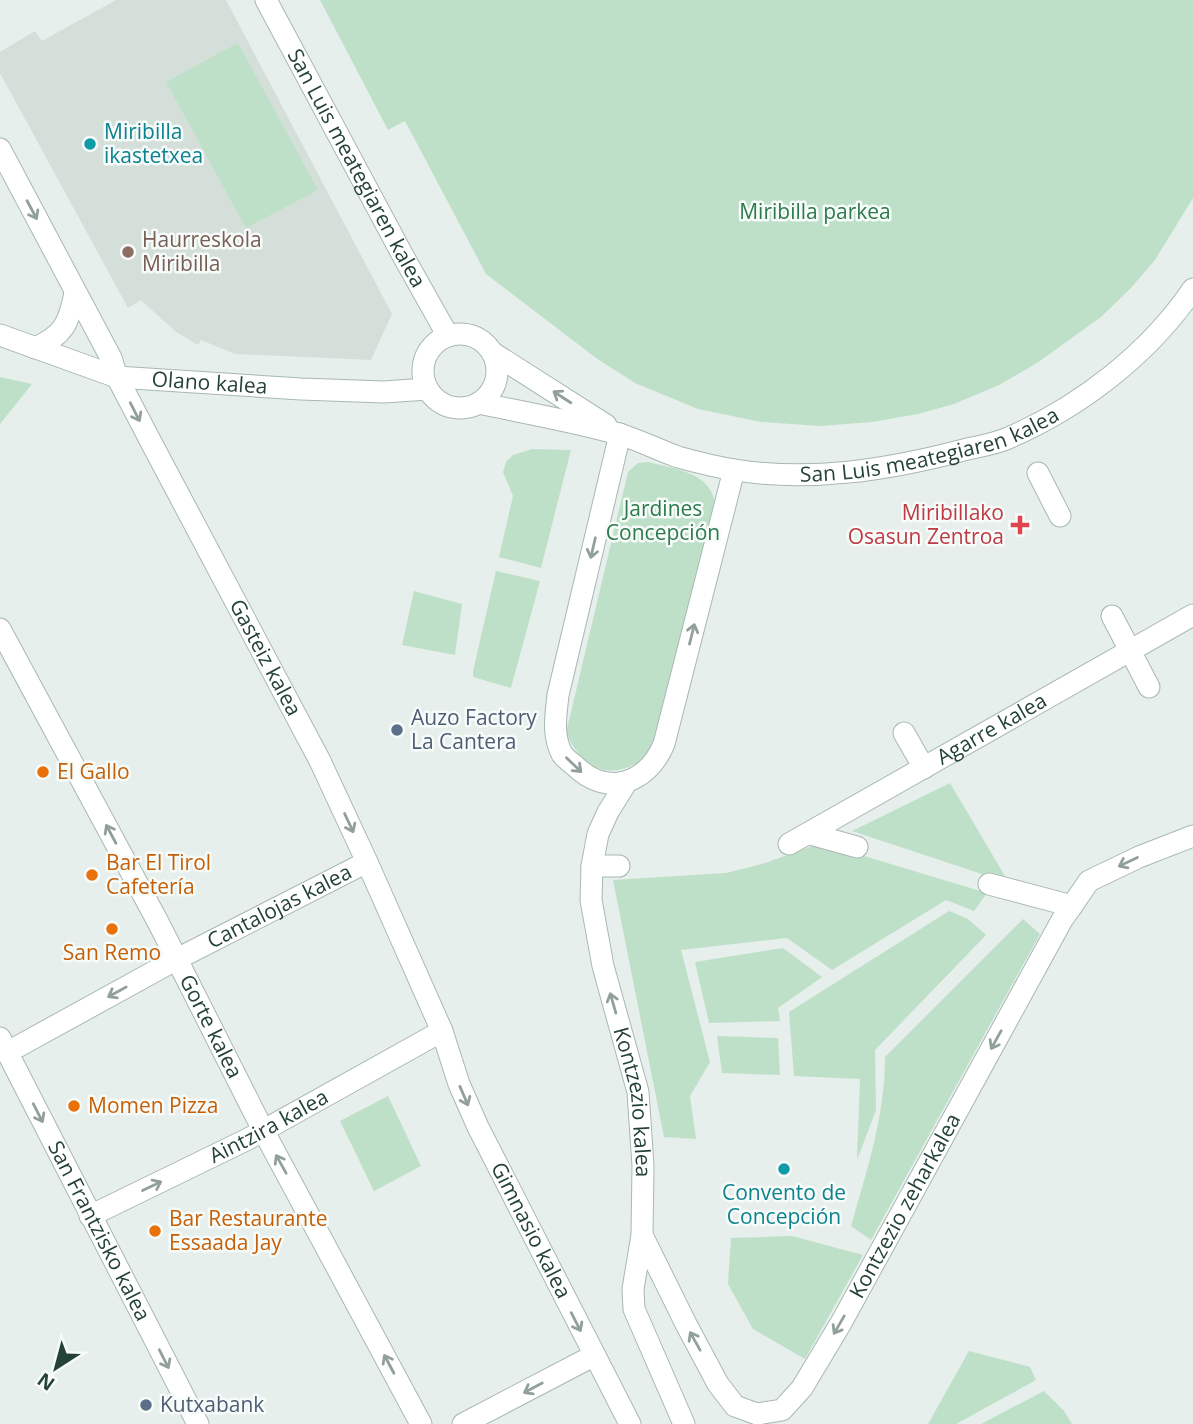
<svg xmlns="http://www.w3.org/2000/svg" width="1193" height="1424" viewBox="0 0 1193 1424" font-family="'Open Sans',sans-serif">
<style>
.built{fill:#d4dfda}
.green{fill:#bfe0c8}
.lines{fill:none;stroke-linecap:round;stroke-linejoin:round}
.minor-casing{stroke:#a8b8b2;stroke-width:23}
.minor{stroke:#fff;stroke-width:21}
.oneway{stroke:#92a09c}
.culture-dot{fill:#0f9aa8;stroke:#f7fbf9;stroke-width:2.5}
.education-dot{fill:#8d6e63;stroke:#f7fbf9;stroke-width:2.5}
.health-dot{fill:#e0444e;stroke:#f7fbf9;stroke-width:2.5}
.service-dot{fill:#5c6f8a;stroke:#f7fbf9;stroke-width:2.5}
.food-dot{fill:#e8710a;stroke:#f7fbf9;stroke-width:2.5}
.labels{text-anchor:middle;stroke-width:5;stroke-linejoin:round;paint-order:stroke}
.culture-label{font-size:21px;fill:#0d838f;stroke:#f7fbf9;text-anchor:start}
.street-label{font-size:21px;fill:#24423a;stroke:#f7fbf9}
.park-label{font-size:21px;fill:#2d7a4b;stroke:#f7fbf9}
.education-label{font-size:21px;fill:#785e54;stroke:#f7fbf9;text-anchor:start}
.health-label{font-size:21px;fill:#be3a42;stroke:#f7fbf9;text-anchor:end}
.service-label{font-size:21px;fill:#4e5e75;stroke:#f7fbf9;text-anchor:start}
.food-label{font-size:21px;fill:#c56008;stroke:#f7fbf9;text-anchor:start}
</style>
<rect width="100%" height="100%" fill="#e6efeb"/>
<polygon class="built" points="116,0 226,0 392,314 371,360 235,354 201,340 198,345 176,332 141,300 128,308 0,73 0,52 35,31 42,41"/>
<g class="green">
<polygon points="320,0 1193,0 1193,198 1155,260 1130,289 1101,317 1037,363 999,385 954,404 918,414 872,422 820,426 761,422 698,409 635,383 596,358 486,274 405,121 388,130"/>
<polygon points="238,43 318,190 246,228 166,82"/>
<polygon points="0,377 32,384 0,424"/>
<polygon points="532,449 571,450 541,568 499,557 513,496 503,472 506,462 513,455"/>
<path d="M649,462C676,470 708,471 715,502L653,753C616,781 586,776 566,733L628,472L638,463Z"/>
<polygon points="496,571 540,581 511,688 473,677 473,671"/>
<polygon points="414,591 462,604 455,655 402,645"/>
<polygon points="950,783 1009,883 852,831"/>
<polygon points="821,843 987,893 974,911 946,900 832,970 787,938 681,950 710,1062 690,1096 696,1139 664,1137 613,880 726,873 762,864"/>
<polygon points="949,911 968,919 986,935 875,1050 876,1110 857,1160 860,1079 794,1076 789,1012"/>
<path d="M1023,919L1040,934L871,1240L851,1226C867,1170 885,1116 885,1057Z"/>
<polygon points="783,948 822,977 778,1008 780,1021 709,1023 695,962"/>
<polygon points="717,1036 778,1038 780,1075 722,1073"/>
<polygon points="388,1096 421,1166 374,1191 340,1121"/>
<polygon points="792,1236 863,1255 805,1359 753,1329 728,1284 731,1238"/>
<polygon points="969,1351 1030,1367 1036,1380 956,1424 928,1424"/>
<polygon points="1044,1391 1064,1411 1072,1424 981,1424"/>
</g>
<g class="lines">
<defs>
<g id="minor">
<path id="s1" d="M266,0L402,254L448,336"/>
<path id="s2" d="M0,149L111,358L117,377L152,444L320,761L367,862L442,1031L459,1084L478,1127L630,1424"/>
<circle cx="460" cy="371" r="37"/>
<path id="s3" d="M0,335L117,377L301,389L384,392L427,389"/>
<path d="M35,348C64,335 69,323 75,293"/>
<polyline points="493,353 606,425"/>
<path id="s4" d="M479,403C525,413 573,421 619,434C639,440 658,450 678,457C696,462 716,467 735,470C810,482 887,470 960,451C975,447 991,445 1006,439C1079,408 1149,354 1193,289"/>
<path d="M620,434L558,695C556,715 552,735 562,754C565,758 570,762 574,765C607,798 647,784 664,744L734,470"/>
<polyline points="1038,473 1060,516"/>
<polyline points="1112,616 1149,687"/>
<path id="s5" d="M0,629L158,922L263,1130L421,1424"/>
<polyline points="904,733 924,768"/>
<path id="s6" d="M626,783L608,812L598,834L592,866L591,900L603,966L638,1092L643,1166L642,1235L633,1289L634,1309L684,1424"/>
<polyline points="810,834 857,847"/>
<path id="s7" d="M789,844L1193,615"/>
<polyline points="592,866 619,866"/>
<polyline points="989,884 1072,906"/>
<path id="s8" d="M0,1038L198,1424"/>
<path id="s9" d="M8,1052L177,959L367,862"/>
<path id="s10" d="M90,1216L248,1139L442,1031"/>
<path id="s11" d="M642,1235L686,1324L718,1384L735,1406L757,1414L782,1410L802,1388L841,1323L1062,920L1089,881L1139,857L1193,836"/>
<polyline points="463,1424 593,1356"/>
</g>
</defs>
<use href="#minor" class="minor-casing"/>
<use href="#minor" class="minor"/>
</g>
<defs><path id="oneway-shaft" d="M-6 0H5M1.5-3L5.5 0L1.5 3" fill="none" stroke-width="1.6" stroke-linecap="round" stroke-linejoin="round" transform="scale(1.75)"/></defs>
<g class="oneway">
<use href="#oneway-shaft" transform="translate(32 210) rotate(62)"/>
<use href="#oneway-shaft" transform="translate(562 397) rotate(-147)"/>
<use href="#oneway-shaft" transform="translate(135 412) rotate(63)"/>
<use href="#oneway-shaft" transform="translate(593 548) rotate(103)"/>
<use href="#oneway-shaft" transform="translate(692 634) rotate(-76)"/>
<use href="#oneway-shaft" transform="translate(574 765) rotate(44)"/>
<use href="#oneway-shaft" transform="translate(349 823) rotate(65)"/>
<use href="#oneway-shaft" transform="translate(111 834) rotate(-118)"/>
<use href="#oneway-shaft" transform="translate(1128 862) rotate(154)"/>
<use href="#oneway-shaft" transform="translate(117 992) rotate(151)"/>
<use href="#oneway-shaft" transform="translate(613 1003) rotate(-106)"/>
<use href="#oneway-shaft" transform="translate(996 1040) rotate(119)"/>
<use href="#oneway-shaft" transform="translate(464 1096) rotate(67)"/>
<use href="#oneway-shaft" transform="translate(38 1113) rotate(63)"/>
<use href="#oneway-shaft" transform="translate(281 1164) rotate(-119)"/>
<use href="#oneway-shaft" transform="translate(152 1186) rotate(-26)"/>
<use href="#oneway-shaft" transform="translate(576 1322) rotate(63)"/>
<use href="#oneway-shaft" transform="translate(839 1325) rotate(120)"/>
<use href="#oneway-shaft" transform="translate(695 1341) rotate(-119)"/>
<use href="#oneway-shaft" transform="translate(164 1359) rotate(63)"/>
<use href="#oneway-shaft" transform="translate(389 1364) rotate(-118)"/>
<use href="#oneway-shaft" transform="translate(533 1388) rotate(152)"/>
</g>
<g class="culture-dot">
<circle cx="90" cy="144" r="7"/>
<circle cx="784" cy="1169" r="7"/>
</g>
<circle class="education-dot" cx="128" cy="252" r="7"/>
<path class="health-dot" d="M1016.5 514.5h7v7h7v7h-7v7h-7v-7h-7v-7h7z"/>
<g class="service-dot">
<circle cx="397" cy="730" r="7"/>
<circle cx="146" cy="1405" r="7"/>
</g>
<g class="food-dot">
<circle cx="43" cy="772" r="7"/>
<circle cx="92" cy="875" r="7"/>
<circle cx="112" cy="929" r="7"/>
<circle cx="74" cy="1106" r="7"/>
<circle cx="155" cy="1231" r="7"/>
</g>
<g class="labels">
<g class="culture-label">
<text x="104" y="139">Miribilla<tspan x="104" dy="24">ikastetxea</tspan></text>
<text x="784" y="1200" text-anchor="middle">Convento de<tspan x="784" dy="24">Concepción</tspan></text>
</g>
<g class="street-label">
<text dy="7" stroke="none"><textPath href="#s1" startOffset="191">San Luis meategiaren kalea</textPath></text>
<text dy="7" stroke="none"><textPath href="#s3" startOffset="217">Olano kalea</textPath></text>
<text dy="7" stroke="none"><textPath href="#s4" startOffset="464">San Luis meategiaren kalea</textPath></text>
<text dy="7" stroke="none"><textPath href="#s2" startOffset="574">Gasteiz kalea</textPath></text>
<text dy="7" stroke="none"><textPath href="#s7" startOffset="233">Agarre kalea</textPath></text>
<text dy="7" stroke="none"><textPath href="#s9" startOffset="308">Cantalojas kalea</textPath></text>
<text dy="7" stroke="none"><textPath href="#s5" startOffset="450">Gorte kalea</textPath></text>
<text dy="7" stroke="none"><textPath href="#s6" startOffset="332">Kontzezio kalea</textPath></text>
<text dy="7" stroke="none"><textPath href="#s10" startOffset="200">Aintzira kalea</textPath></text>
<text dy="7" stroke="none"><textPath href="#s11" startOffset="483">Kontzezio zeharkalea</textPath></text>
<text dy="7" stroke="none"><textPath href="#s2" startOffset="1206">Gimnasio kalea</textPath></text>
<text dy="7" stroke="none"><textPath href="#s8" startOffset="217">San Frantzisko kalea</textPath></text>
</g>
<g class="park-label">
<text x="815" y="219">Miribilla parkea</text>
<text x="663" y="516">Jardines<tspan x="663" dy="24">Concepción</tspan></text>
</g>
<g class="education-label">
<text x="142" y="247">Haurreskola<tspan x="142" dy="24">Miribilla</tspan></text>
</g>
<g class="health-label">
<text x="1004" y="520">Miribillako<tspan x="1004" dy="24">Osasun Zentroa</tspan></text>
</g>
<g class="service-label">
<text x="411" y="725">Auzo Factory<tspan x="411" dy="24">La Cantera</tspan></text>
<text x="160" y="1412">Kutxabank</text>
</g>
<g class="food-label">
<text x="57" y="779">El Gallo</text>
<text x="106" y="870">Bar El Tirol<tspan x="106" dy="24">Cafetería</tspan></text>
<text x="112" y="960" text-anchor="middle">San Remo</text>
<text x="88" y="1113">Momen Pizza</text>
<text x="169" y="1226">Bar Restaurante<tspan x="169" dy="24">Essaada Jay</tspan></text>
</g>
</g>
<g transform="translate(56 1368) rotate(216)" stroke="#f7fbf9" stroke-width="5" paint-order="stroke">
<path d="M0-5L12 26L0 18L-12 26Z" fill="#24423a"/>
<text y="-10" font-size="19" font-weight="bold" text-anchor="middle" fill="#24423a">N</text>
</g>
</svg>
